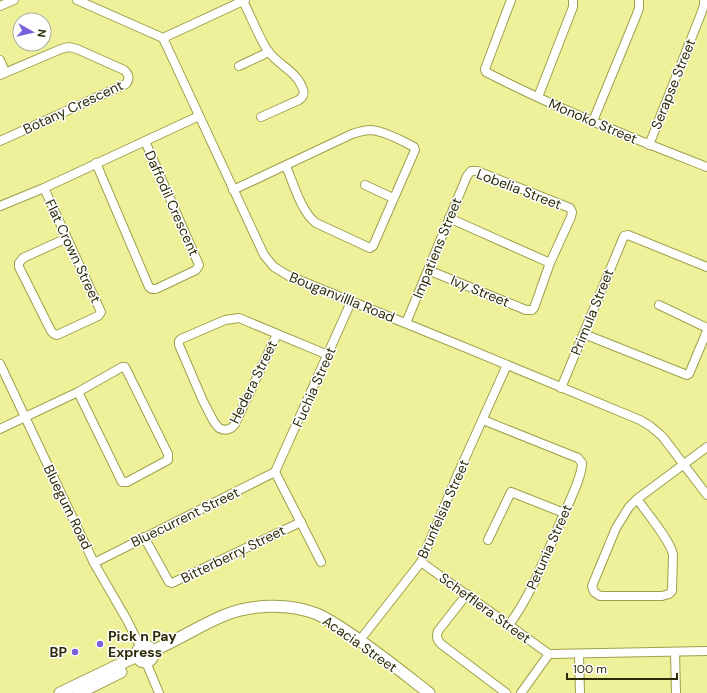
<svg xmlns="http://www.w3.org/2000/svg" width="707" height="693" viewBox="0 0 707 693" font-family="'DM Sans',sans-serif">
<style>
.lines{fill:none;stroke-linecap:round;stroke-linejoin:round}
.street-casing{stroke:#9fa04b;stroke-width:10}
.secondary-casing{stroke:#9fa04b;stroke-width:13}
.street{stroke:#fff;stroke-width:8}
.secondary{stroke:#fff;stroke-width:11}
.poi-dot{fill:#7c61dc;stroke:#fff;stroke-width:1.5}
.labels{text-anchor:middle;stroke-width:3;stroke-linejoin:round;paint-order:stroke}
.street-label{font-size:14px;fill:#2c2c07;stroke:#fff}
.poi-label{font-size:14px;font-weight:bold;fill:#2c2c07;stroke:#fff;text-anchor:start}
</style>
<rect width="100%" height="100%" fill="#eef19a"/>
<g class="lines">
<defs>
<g id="street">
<polyline points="77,0 163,38 264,255 274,267 289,276 464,347 640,420 650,426 662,436 707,495"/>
<path d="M511,0L485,69L486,72C557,109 633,138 707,167"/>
<path d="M243,1C251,16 259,38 268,51C277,64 296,71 302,87C305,93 304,96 299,100L261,117"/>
<polyline points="0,6 14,0"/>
<polyline points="163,38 245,0"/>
<polyline points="0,60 5,72"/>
<polyline points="239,66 269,52"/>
<path d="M0,75L61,49L69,47L77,49L124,70C129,74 130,79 126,84L0,141"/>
<polyline points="538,97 573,7 573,0"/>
<polyline points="593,121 637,14 639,8 639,0"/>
<polyline points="649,145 701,14 704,5 704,0"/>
<polyline points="96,163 149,287 152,289 156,289 196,270 199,265 145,141"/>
<polyline points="365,185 393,198"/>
<polyline points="44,188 101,312 98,316 57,335 54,334 51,331 19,267 19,263 23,258 67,238"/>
<path d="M233,190L352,134C358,132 365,130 371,130C384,131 403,141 414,147L415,150L373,246L370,248L316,223C301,212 293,182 286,166"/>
<polyline points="0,206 44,188 199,116"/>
<polyline points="449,218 550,263"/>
<polyline points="659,305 707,328"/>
<polyline points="406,323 467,176 471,171 477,171 570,208 572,212 571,217 550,263 534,308 532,310 526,310 428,270"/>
<path d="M277,334L235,424C231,430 225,431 219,428L214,422L203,401L179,345V341L181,339L225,320L239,318L328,355"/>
<polyline points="584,334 687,375 689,374 707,331"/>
<polyline points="0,364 94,563 127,620 141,648"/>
<polyline points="561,388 624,236 628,235 707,267"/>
<path d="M483,420L578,458L582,463C582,478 568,504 562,518C546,555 533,592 509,625"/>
<polyline points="0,429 78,392 122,367 125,367 168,454 168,460 127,482 122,482 78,392"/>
<polyline points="275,472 351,302"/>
<polyline points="275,472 321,562"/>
<path d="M637,499C647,513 669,539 673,554L672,591L669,594L662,596H600L594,592L592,586L616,528L629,507L637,499L707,447"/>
<polyline points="144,537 169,582 172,583 301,522"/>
<polyline points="488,540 511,492 564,513"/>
<polyline points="421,562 549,654"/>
<polyline points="94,563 275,472"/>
<path d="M467,594L438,631C436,636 437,640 441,644L506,693"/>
<polyline points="360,640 421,562 457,476 507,365"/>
<polyline points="675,652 676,693"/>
<polyline points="549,654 707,651"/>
<polyline points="579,655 580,693"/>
<polyline points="146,662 159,693"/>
<polyline points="521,693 549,654"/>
</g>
<g id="secondary">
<circle cx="145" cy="654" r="8"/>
<path d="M152,651C177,641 200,625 225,615C253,604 289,603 317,614C328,619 337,625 346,631C375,650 402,672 429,693"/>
<polyline points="60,693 137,656"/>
<polyline points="79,693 121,672"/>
</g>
</defs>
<use href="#street" class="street-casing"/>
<use href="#secondary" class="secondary-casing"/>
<use href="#street" class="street"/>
<use href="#secondary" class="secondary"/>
</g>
<g class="poi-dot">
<circle cx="100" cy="644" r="4"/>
<circle cx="75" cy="652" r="4"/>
</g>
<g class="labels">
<g class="street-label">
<text transform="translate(673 84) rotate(-68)" y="5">Serapse Street</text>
<text transform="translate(73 107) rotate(-25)" y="5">Botany Crescent</text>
<text transform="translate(593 121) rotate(23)" y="5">Monoko Street</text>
<text transform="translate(519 189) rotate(21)" y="5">Lobelia Street</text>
<text transform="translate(172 203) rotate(66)" y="5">Daffodil Crescent</text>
<text transform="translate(437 248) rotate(-68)" y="5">Impatiens Street</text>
<text transform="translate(73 251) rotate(65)" y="5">Flat Crown Street</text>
<text transform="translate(480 291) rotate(22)" y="5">Ivy Street</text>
<text transform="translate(342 297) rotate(22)" y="5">Bouganvillla Road</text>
<text transform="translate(592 312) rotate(-68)" y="5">Primula Street</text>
<text transform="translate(253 382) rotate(-64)" y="5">Hedera Street</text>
<text transform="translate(314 387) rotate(-66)" y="5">Fuchia Street</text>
<text transform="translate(68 507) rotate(64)" y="5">Bluegum Road</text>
<text transform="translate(443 509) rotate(-66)" y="5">Brunfelsia Street</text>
<text transform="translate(185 517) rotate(-26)" y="5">Bluecurrent Street</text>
<text transform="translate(549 547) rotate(-66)" y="5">Petunia Street</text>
<text transform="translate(233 554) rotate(-26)" y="5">Bitterberry Street</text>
<text transform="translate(485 608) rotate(36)" y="5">Schefflera Street</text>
<text transform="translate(360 644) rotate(35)" y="5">Acacia Street</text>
</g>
<g class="poi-label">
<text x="108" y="641">Pick n Pay<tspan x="108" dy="16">Express</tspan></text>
<text x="67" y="657" text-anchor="end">BP</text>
</g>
</g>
<g transform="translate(32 32) rotate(98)"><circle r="19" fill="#ffffff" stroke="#abab9c"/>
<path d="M0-3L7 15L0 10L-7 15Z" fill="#7c61dc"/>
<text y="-6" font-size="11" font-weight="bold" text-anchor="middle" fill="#2c2c07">N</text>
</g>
<path d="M567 673v6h110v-6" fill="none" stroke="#2c2c07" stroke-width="2"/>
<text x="573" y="673" font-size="12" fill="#2c2c07" stroke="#ffffff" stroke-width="3" paint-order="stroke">100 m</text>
</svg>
